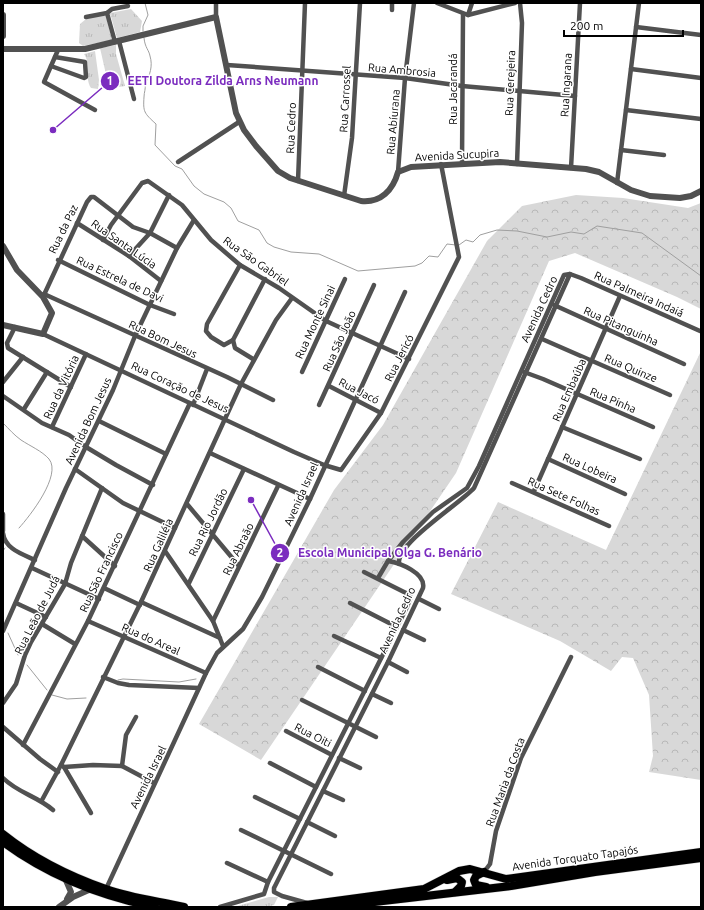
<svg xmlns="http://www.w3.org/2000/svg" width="704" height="910" viewBox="0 0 704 910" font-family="Ubuntu,sans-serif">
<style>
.grass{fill:url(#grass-tufts)}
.forest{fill:url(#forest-crowns)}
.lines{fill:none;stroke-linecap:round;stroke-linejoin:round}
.stream{stroke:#9f9f9f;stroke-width:1}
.trunk-casing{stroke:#dbdbdb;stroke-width:9}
.minor{stroke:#515151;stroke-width:4.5}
.tertiary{stroke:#515151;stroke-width:6}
.trunk{stroke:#000;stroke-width:8}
.labels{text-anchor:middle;stroke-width:3;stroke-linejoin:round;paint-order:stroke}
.street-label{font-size:11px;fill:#000;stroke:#fff}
.leader{fill:none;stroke:#7b2cbf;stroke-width:1.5}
.callout-dot{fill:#7b2cbf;stroke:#fff;stroke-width:1.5}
.mark-label{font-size:12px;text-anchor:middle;font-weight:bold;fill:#fff}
.callout-label{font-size:12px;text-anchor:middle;font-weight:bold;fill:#7b2cbf;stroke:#fff;stroke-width:3;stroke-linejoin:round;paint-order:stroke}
</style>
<defs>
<pattern id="grass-tufts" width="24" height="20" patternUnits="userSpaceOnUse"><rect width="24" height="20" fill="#d8d8d8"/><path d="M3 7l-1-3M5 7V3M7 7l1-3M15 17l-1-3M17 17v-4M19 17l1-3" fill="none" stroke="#b8b8b8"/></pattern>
<pattern id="forest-crowns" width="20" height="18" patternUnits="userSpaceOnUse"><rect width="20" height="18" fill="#d8d8d8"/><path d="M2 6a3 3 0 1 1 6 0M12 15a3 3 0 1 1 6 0" fill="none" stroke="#b8b8b8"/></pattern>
</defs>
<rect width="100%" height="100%" fill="#fff"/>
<g class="grass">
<polygon points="131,9 142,21 140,32 117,38 110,13"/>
<polygon points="101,15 106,16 112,40 83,46 79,43 80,24 86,19"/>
<polygon points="116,45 116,54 125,86 105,89 105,70 100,48"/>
<path d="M95,51L99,80L98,89L91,88C84,77 92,66 84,54Z"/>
<polygon points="269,897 278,897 274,905 270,906 234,907"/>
</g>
<g class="forest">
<polygon points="576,195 623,198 688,208 701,203 701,309 677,297 575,253 549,261 456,473 261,760 199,724 334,490 383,425 487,241 522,206"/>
<polygon points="701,351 701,780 649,772 653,756 649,695 633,658 622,657 611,671 560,641 451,594 498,502 606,550"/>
</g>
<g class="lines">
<g class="stream">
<polyline points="143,31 143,26 148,15 145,3"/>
<path d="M144,38C145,48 149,50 150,56C153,66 150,75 145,84C146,89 144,92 144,97C143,112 144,113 156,124L155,145L175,166L182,169L194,186L204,194L224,202L231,208L238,221L259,230L267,243L274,247L291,252L319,254L358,271L415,266L422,263L429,256L438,257L447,244L456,245"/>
<polyline points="459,245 466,240 473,242 480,235 497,230 517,231 547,237 571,232 584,234 597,226 642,233 701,276"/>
<path d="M3,423C9,429 14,435 21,440C30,446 42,451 49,459C62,475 30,516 19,528"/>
<polyline points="3,551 5,548"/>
<polyline points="8,633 18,655"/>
<polyline points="27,665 47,690"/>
<polyline points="118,680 123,679 179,682 196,679"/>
<polyline points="52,695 67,699 86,698"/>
</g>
<defs>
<g id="trunk">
<path d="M3,834C33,858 69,876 106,889C131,898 158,901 184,907"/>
<path d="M3,842C48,875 100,896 155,907"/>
<polyline points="484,872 476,876 474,880 476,885 486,887"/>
<polyline points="447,880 457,878 462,882 461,886 455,892"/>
<polyline points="291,907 424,889 459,871 470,869 506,879 701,852"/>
<polyline points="332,907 511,886 595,872 701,858"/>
</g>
</defs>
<use href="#trunk" class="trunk-casing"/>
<g class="minor">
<polyline points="437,3 468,15 515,3"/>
<polyline points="392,10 392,3"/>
<polyline points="107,13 115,42"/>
<polyline points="468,15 472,3"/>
<polyline points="86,17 107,13 112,9 128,6"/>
<polyline points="216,17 216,3"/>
<polyline points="636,27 701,35"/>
<polyline points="119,41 134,99"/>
<polyline points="58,50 44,82 95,110"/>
<polyline points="227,65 405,78 462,86 575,96"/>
<polyline points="51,66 84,78 86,77 85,62 55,57"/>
<polyline points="631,69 701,78"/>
<polyline points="626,110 701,119"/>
<polyline points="621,150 664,155"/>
<polyline points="178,162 239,122"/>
<polyline points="462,163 463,14"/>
<polyline points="517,164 522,23 520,3"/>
<polyline points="571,168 580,3"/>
<polyline points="398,172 405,78 414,3"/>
<polyline points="298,181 305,3"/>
<polyline points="617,183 639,3"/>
<polyline points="344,196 352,138 360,3"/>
<polyline points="77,223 129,256 161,281"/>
<polyline points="103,240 111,225 142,183 148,181 182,205 211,240 240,265 279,288 326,321 409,359"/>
<polyline points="129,256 150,233 169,195"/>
<polyline points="58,260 150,305 174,314"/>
<polyline points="44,294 227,377 273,400"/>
<polyline points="43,297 87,202 91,197 94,197 133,227 150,233 177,248"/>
<polyline points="554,305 684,364"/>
<polyline points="15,327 7,343 8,348 71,387"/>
<polyline points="43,334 294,452 324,465 341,470 381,413 459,257 441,164"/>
<polyline points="542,339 670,395"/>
<polyline points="233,340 224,345 211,337 206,331 207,324 240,265"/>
<polyline points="253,359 235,348 233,340 265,279"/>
<polyline points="302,372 345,279"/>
<polyline points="524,372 543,379 653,427"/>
<polyline points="3,382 23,357"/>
<polyline points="329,386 381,413"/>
<polyline points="3,396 42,423 69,435 86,447 116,465 153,485"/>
<polyline points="193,405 207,369"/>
<polyline points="319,405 374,285"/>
<polyline points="24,409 47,372"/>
<polyline points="99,421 166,454"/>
<polyline points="52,427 86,354"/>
<polyline points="562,427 640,459"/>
<polyline points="210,453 310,499"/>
<polyline points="548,459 625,494"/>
<polyline points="75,469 123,503 175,528"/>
<polyline points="512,483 609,526"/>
<polyline points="534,491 620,296"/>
<polyline points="187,504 239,566"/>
<polyline points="3,514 3,531"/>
<path d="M3,533C5,549 22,554 35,560"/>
<polyline points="82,536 115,566"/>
<polyline points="165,551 213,621 223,646"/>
<path d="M399,564C396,543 461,503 474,488L570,274"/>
<polyline points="32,568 99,599"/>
<polyline points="364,572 410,595"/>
<polyline points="378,578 388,561 403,542 433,512 467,488 479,466 564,275 570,274 581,278 700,331"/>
<polyline points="189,583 244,469"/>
<polyline points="104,588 140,605"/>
<polyline points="419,599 439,609"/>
<polyline points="141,602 220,638"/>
<polyline points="16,603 46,617"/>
<polyline points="350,603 397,627"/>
<polyline points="88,621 206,673"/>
<polyline points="213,621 278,486"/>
<polyline points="42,624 75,644"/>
<polyline points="403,630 424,640"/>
<polyline points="3,631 66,488 113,390 135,336 177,248 194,220"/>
<polyline points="334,636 381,658"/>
<polyline points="388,662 407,672"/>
<polyline points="318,667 365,691"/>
<polyline points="103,677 118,683 129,685 199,688"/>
<polyline points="372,694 391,703"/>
<polyline points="302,700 376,737"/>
<polyline points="3,703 16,684 25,655 31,642 65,584 71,563 102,488"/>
<polyline points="3,727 40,759 58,772"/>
<polyline points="286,731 332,755"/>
<polyline points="23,745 88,621 190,403"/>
<polyline points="339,758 360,768"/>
<polyline points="270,763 316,787"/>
<polyline points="61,765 64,767 93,765 122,766 154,783"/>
<polyline points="122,766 126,735 136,717"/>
<polyline points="64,767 91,813"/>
<path d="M3,778C18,793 37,796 53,810"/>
<polyline points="323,791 343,800"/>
<polyline points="255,797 300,819"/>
<polyline points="42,800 61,765 141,602 241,384 276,320 292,298"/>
<polyline points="307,822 335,836"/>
<polyline points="241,830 331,874"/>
<polyline points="227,863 268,882"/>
<polyline points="484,872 490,864 496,831 521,758 571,657"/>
<polyline points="106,889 206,673 217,653 243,629 262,597 310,499 405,292"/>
<path d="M307,903L282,896L274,892V888L388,662L423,588C426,573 400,563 388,561"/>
<polyline points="220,907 264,894 268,882 407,607 410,599 410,595"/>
</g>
<g class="tertiary">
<polyline points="3,15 3,36"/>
<path d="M3,49H85L216,17L236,113L244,130L256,146L278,171L290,178L361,201C381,203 393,190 398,172L411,167L500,162L586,169L599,172L631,190L650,196L680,198L691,196L701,191"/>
<polyline points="3,246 17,270 43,297 52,313 43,334 3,325"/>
<polyline points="65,878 71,892 67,899"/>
<polyline points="59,907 73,897 91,889"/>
</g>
<use href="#trunk" class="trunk"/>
</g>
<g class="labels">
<g class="street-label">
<text transform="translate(402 70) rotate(5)" y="4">Rua Ambrosia</text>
<text transform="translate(510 83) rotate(-88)" y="4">Rua Cerejeira</text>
<text transform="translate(566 85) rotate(-87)" y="4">Rua Ingarana</text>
<text transform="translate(453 89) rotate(-90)" y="4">Rua Jacarandá</text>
<text transform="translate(345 99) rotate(-87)" y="4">Rua Carrossel</text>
<text transform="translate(393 122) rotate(-85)" y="4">Rua Abíurana</text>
<text transform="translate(291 128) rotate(-88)" y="4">Rua Cedro</text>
<text transform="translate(457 155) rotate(-3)" y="4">Avenida Sucupira</text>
<text transform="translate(63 229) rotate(-64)" y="4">Rua da Paz</text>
<text transform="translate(124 244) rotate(35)" y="4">Rua Santa Lúcia</text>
<text transform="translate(256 261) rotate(35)" y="4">Rua São Gabriel</text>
<text transform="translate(120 279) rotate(25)" y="4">Rua Estrela de Davi</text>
<text transform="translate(639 294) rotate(24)" y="4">Rua Palmeira Indaiá</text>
<text transform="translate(539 309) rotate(-65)" y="4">Avenida Cedro</text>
<text transform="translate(315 322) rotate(-65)" y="4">Rua Monte Sinai</text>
<text transform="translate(621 326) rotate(24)" y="4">Rua Pitanguinha</text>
<text transform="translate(163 339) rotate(25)" y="4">Rua Bom Jesus</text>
<text transform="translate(339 341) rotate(-66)" y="4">Rua São João</text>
<text transform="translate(399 358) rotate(-63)" y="4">Rua Jericó</text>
<text transform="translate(631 368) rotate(23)" y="4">Rua Quinze</text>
<text transform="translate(61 387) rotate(-65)" y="4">Rua da Vitória</text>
<text transform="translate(180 387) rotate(25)" y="4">Rua Coração de Jesus</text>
<text transform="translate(569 390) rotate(-66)" y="4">Rua Embaúba</text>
<text transform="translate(359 391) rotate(27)" y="4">Rua Jacó</text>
<text transform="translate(613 400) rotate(23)" y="4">Rua Pinha</text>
<text transform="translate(88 421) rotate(-65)" y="4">Avenida Bom Jesus</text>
<text transform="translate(590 468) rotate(24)" y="4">Rua Lobeira</text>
<text transform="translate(301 494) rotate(-66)" y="4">Avenida Israel</text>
<text transform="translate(564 496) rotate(24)" y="4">Rua Sete Folhas</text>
<text transform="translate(208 522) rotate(-64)" y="4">Rua Rio Jordão</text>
<text transform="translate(158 545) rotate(-66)" y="4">Rua Galiléia</text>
<text transform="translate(238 549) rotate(-64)" y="4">Rua Abraão</text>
<text transform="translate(101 572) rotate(-65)" y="4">Rua São Francisco</text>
<text transform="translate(37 615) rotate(-63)" y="4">Rua Leão de Judá</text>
<text transform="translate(397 620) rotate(-65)" y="4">Avenida Cedro</text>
<text transform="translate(151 639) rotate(24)" y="4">Rua do Areal</text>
<text transform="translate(313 735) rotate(27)" y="4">Rua Oiti</text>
<text transform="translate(148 777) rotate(-64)" y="4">Avenida Israel</text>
<text transform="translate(505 782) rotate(-70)" y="4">Rua Maria da Costa</text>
<text transform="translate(575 858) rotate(-8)" y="4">Avenida Torquato Tapajós</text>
</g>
</g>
<path class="leader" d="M53 130L110 81M251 500L280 553"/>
<g class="callout-dot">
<circle cx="53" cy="130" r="4"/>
<circle cx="251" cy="500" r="4"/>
<circle cx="110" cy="81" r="10"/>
<circle cx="280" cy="553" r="10"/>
</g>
<g class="mark-label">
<text x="110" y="85">1</text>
<text x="280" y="557">2</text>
</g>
<g class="callout-label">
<text x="223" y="85">EETI Doutora Zilda Arns Neumann</text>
<text x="390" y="557">Escola Municipal Olga G. Benário</text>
</g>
<rect width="704" height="910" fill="none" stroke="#000000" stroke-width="8"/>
<path d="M564 30v6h119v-6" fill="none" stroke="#000000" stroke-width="2"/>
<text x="570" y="30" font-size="12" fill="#000000" stroke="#ffffff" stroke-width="3" paint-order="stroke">200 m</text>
</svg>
